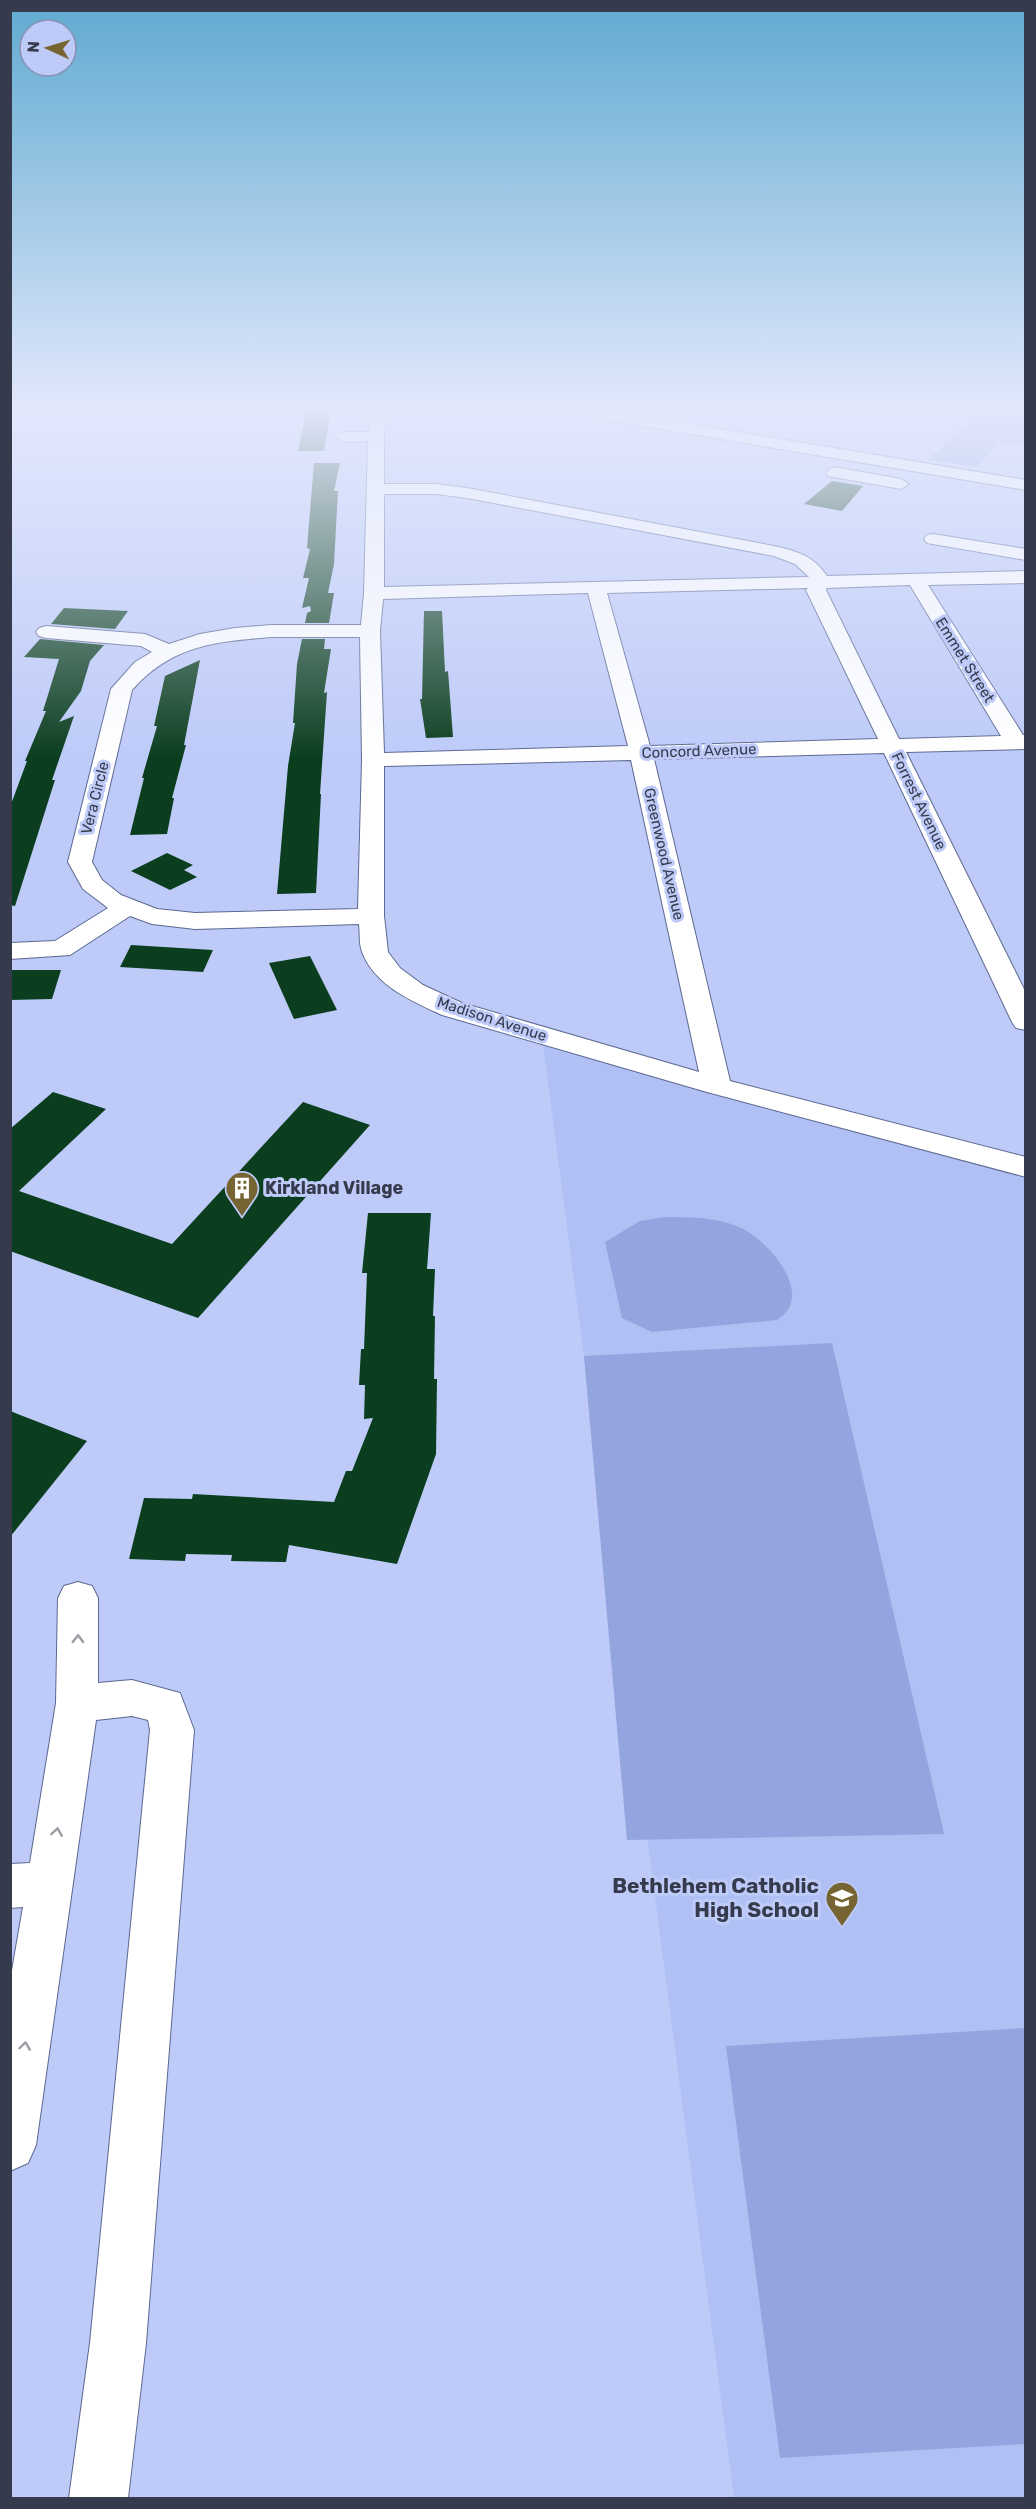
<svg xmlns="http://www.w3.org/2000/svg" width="1036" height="2509" viewBox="0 0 1036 2509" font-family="Rubik,sans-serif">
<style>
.built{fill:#b1c0f4}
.green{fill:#94a4de}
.building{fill:#0b3e1f}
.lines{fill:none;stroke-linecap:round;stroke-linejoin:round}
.minor-casing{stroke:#5c6890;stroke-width:2}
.major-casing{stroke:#5c6890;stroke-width:2}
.minor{fill:#fff;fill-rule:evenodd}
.major{fill:#fff;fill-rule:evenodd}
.oneway{stroke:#9a9ca6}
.labels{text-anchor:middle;stroke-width:6;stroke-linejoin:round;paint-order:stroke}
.far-street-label{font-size:15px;fill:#353a4c;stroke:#becbf9}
.poi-label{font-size:18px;font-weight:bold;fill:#353a4c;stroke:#becbf9;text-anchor:start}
.near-poi-label{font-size:21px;font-weight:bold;fill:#353a4c;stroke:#becbf9;text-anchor:end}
</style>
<rect width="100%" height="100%" fill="#becbf9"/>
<polygon class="built" points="542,1037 1025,1164 1025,2498 734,2498"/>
<g class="green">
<polygon points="985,406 1025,406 1025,446 998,442 977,467 928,460"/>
<path d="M665,1217C690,1217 716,1217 739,1227C768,1239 817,1296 777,1320L652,1332L622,1318L605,1242L640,1221Z"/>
<polygon points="832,1343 944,1834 627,1840 584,1356"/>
<polygon points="1025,2028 1025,2444 780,2458 726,2046"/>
</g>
<g class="building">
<polygon points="316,406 331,408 324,451 298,451 306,412"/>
<polygon points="314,463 340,463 334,491 338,491 334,564 328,593 334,593 329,623 305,623 307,613 311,611 310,606 302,608 309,578 303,578 310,549 307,548"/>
<polygon points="832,481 863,486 842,511 804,504"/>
<polygon points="64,608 128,611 115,629 51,624"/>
<polygon points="424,611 442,611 445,672 448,671 453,737 426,738 420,699 422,699"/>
<polygon points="40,639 104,645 90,661 81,691 59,722 74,716 52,780 55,780 15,906 10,905 10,807 27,761 25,761 46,711 43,711 59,659 24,657"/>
<polygon points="302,639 325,639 324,649 331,649 324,693 327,692 320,794 321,794 316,893 277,894 288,766 295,723 293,723 297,664"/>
<polygon points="200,660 184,745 186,745 172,798 174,798 167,834 130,835 144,778 142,778 157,726 154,726 165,676"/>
<polygon points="167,853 193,865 184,870 197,877 170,890 131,871"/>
<polygon points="131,945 213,950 203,972 120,967"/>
<polygon points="310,956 337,1010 294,1019 269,963"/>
<polygon points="10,970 61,970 52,999 10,1000"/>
<polygon points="53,1092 106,1109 19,1191 172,1244 303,1102 370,1125 198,1318 10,1251 10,1129"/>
<polygon points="368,1213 431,1213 427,1269 435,1269 433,1316 435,1316 434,1379 437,1379 436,1454 397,1564 289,1545 286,1562 231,1561 232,1555 186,1554 185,1561 129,1559 144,1498 192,1499 193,1494 334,1502 346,1471 352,1471 373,1418 364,1419 365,1385 359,1385 361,1349 364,1349 367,1273 362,1273"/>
<polygon points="10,1411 87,1441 10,1537"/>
</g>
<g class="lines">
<defs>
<g id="minor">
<path d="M351,406H369L366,410L383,412L391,406H409L387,423L384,431V484H436L467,488L774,546C797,551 814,556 827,576L1026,571V583L928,585L1023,735H1026V749L906,752L1026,993V1030L1016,1028L1012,1022L884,753L654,759L730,1081L1026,1157V1177L707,1092L442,1015C412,1001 375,986 362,952C359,944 360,933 359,924L195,929L152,924L130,916L70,955L10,959V943L55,941L108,908L83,889L68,862L111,689L135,662L152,652L141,646L46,638L39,636L36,632L39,628L46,626L145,634L169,644L200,634L235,628L271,625H361L364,593L368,441L344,442L336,437L344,432H368L373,420L347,416L344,413ZM384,494H436L467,498L774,556L795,564L809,577L384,587ZM910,585L1001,736L899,739L826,590L827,588ZM808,588L806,590L878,739L650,746L607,593ZM588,593L628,746L384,753L380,631L383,599ZM271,637H360L362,760L358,909L195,913L157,909L121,895L102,880L92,862L132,690C172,645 215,642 271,637ZM631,760L699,1072L462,1003L423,985L400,968L388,952L384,916V766Z"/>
<polygon points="658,406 674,408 650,425 640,425 637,422"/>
<polygon points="834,467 901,479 909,484 901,489 828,476 826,472"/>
<polygon points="933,534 1026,549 1026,560 927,543 924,539 927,535"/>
<polygon points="78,1582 92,1586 98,1598 98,1683 132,1680 180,1693 194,1730 146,2343 128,2498 69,2498 90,2343 150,1730 148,1720 132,1716 96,1720 36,2145 28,2163 10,2171 10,1982 23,1907 10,1908 10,1864 30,1863 56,1703 58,1598 64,1586"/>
</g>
<polygon id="major" points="545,406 582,406 1026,480 1026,490 552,411"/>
</defs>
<use href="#minor" class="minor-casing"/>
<use href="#major" class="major-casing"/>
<use href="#minor" class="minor"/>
<use href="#major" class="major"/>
</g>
<defs><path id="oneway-chevron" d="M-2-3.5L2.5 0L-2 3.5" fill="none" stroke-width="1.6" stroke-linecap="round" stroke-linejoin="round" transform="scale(1.5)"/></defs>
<g class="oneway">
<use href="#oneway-chevron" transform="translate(78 1639) rotate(-89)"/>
<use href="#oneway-chevron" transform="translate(57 1832) rotate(-81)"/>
<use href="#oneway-chevron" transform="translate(25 2046) rotate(-82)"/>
</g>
<linearGradient id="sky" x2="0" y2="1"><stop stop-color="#60aad1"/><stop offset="0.54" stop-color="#e2e8fc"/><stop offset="1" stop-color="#e2e8fc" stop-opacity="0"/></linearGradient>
<rect width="1036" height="758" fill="url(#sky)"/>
<defs>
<symbol id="building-pin" viewBox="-11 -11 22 30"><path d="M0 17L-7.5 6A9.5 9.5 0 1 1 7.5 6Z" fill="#766533" stroke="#becbf9"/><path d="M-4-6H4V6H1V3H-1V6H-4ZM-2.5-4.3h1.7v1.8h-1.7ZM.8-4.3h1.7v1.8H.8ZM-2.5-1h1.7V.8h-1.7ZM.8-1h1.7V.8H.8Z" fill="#fff"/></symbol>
<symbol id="school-pin" viewBox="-11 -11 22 30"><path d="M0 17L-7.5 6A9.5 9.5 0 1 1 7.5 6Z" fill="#766533" stroke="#becbf9"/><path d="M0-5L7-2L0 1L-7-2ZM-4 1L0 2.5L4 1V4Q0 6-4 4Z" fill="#fff"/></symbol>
</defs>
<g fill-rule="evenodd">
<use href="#building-pin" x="223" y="1169" width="38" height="52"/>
<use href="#school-pin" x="823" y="1879" width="38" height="52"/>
</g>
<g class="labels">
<g class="far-street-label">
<text transform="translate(965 660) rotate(58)" y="5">Emmet Street</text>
<text transform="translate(699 751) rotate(-2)" y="5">Concord Avenue</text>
<text transform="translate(95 798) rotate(-76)" y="5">Vera Circle</text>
<text transform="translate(919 801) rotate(64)" y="5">Forrest Avenue</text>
<text transform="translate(664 854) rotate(77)" y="5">Greenwood Avenue</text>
<text transform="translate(492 1019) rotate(18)" y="5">Madison Avenue</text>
</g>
<g class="poi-label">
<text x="265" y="1194">Kirkland Village</text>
</g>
<g class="near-poi-label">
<text x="819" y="1893">Bethlehem Catholic<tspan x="819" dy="24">High School</tspan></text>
</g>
</g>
<rect width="1036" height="2509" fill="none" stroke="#353a4c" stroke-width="24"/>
<g transform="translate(48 48) rotate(274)"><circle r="28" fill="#becbf9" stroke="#8791b4" stroke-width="1.5"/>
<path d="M0-4.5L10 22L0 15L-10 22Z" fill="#766533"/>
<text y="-9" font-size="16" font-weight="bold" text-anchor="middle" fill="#353a4c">N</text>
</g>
</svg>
